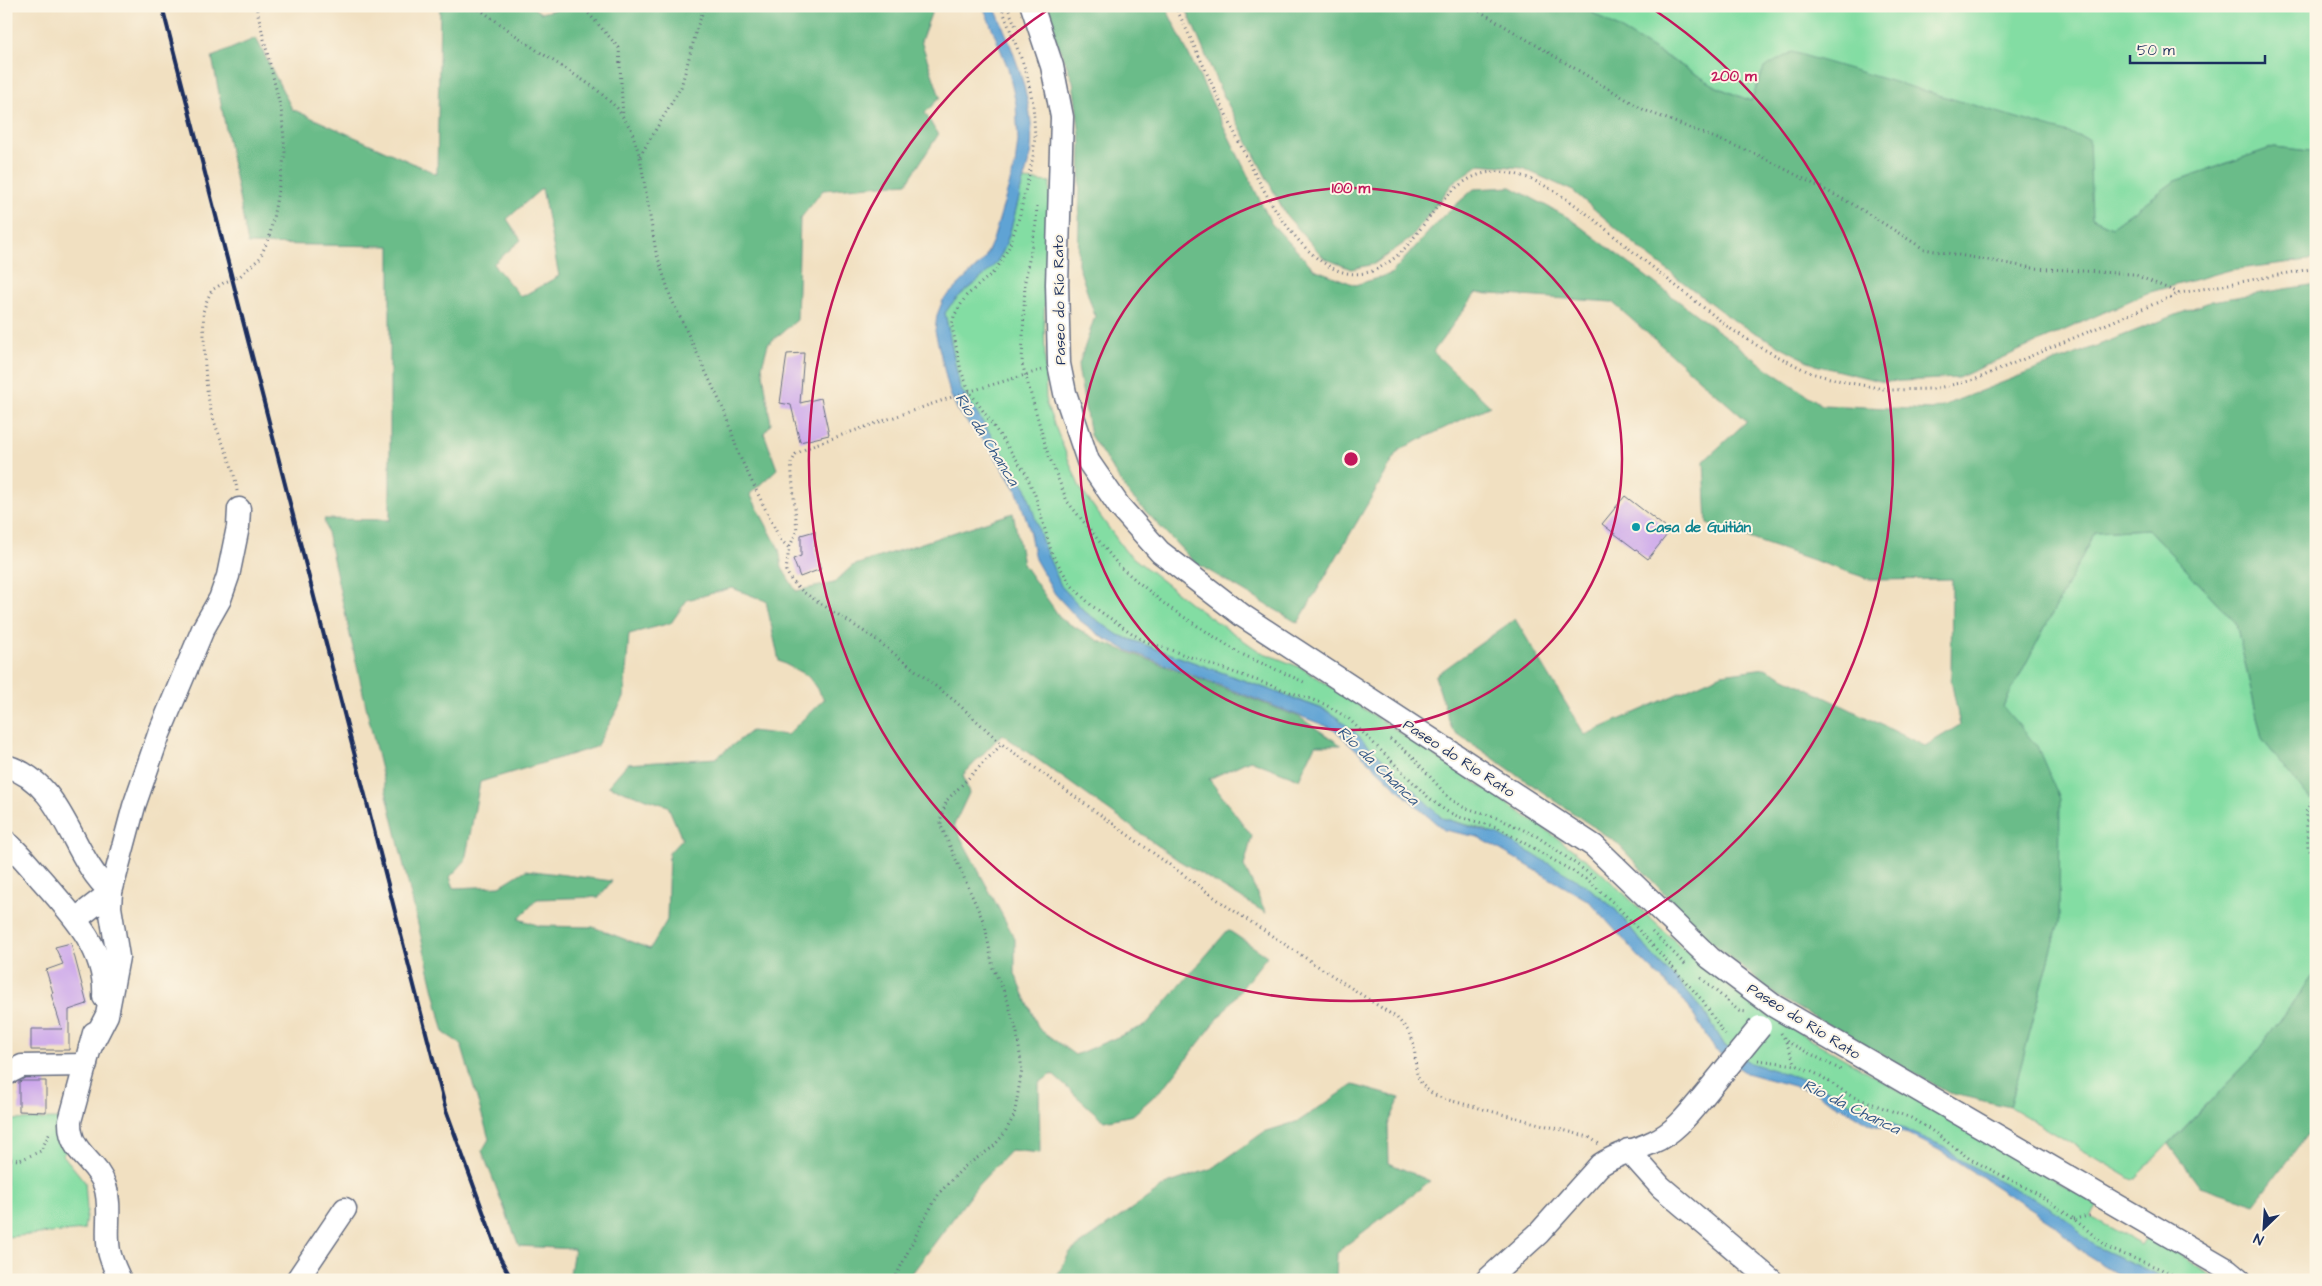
<svg xmlns="http://www.w3.org/2000/svg" width="2322" height="1286" viewBox="0 0 2322 1286" font-family="'Architects Daughter',sans-serif">
<style>
.green{fill:#83dda3;stroke:#4f8680}
.forest{fill:#6abc89;stroke:#427674;fill-rule:evenodd}
.water{fill:#5fa3d4;stroke:#3d6999}
.building{fill:#cba5eb}
.lines{fill:none;stroke-linecap:round;stroke-linejoin:round}
.minor-casing{stroke:#666d81;stroke-width:25}
.path{stroke:#666d81;stroke-width:3;stroke-dasharray:1 4;stroke-linecap:butt}
.minor{stroke:#fff;stroke-width:22}
.rail{stroke:#1b2f5e;stroke-width:4}
.minor-bridge-casing{stroke:#666d81;stroke-width:25;stroke-linecap:butt}
.minor-bridge{stroke:#fff;stroke-width:22}
.ring{fill:none;stroke:#c2185b;stroke-width:2.5}
.culture-dot{fill:#0f9aa8;stroke:#fcf5e5;stroke-width:2}
.labels{text-anchor:middle;stroke-width:4;stroke-linejoin:round;paint-order:stroke}
.street-label{font-size:15px;fill:#1b2f5e;stroke:#fcf5e5}
.culture-label{font-size:15px;font-weight:bold;fill:#0d838f;stroke:#fcf5e5;text-anchor:start}
.water-label{font-size:16px;font-style:italic;fill:#335887;stroke:#fcf5e5}
.centre{fill:#c2185b;stroke:#fcf5e5;stroke-width:2.5}
.ring-label{font-size:15px;text-anchor:middle;font-weight:bold;fill:#c2185b;stroke:#fcf5e5;stroke-width:4;stroke-linejoin:round;paint-order:stroke}
</style>
<rect width="100%" height="100%" fill="#fcf5e5"/>
<filter id="ink" filterUnits="userSpaceOnUse"><feTurbulence type="fractalNoise" baseFrequency=".02" numOctaves="2"/><feDisplacementMap in="SourceGraphic" scale="10" xChannelSelector="R" yChannelSelector="G"/><feConvolveMatrix kernelMatrix="1 2 1 2 8 2 1 2 1" color-interpolation-filters="sRGB"/></filter>
<filter id="wash" filterUnits="userSpaceOnUse"><feTurbulence type="fractalNoise" baseFrequency=".0096" numOctaves="4" result="noise"/><feDisplacementMap in="SourceGraphic" scale="20" xChannelSelector="R" yChannelSelector="G"/><feGaussianBlur stdDeviation="1.12" result="paint"/><feColorMatrix in="noise" values="0 0 0 0 0 0 0 0 0 0 0 0 0 0 0 0 0 1.4 0 .05"/><feComposite in="paint" operator="in"/></filter>
<g filter="url(#wash)">
<rect width="100%" height="100%" fill="#f1e0c1"/>
<g class="green">
<polygon points="1575,6 2316,6 2316,157 2310,151 2274,147 2175,181 2112,227 1764,68 1751,101 1719,88 1588,10"/>
<path d="M1023,180L1050,182L1044,318L1046,404L1080,488L1126,552L1194,606L1259,651L1302,668L1541,826L1593,865L1679,945L1751,1005L2098,1205L2091,1217L2142,1245L2149,1234L2218,1280H2169L2094,1246L2071,1223L1958,1159L1945,1147L1865,1112L1816,1083L1750,1063L1725,1046L1706,1015L1678,981L1659,963L1614,908L1584,884L1486,830L1442,818L1339,719L1326,710L1118,635L1085,612L1061,586L1044,548L1025,488L960,388L945,313C957,293 985,275 1001,255C1009,243 1019,196 1023,180Z"/>
<polygon points="2148,529 2236,623 2262,739 2311,800 2316,789 2316,972 2252,1058 2133,1180 2010,1107 2059,922 2003,707 2095,532"/>
<polygon points="58,1119 67,1149 63,1155 85,1182 87,1210 84,1230 6,1237 6,1120"/>
</g>
<g class="forest">
<path d="M440,6H531L541,13L571,6H930L932,11L921,41L940,97L925,113L938,135L907,183L823,190L800,219L797,320L768,344L762,366L771,424L764,433L777,469L750,494L779,549L782,568L796,591L834,583L852,566L1013,513L1023,564L1061,619L1099,641L1299,717L1341,745H1315L1299,779L1250,760L1209,779L1252,836L1244,866L1266,913L1178,860L1002,734L963,775L969,793L954,825L1015,939V974L1039,1029L1075,1055L1146,1025L1228,930L1267,956L1166,1085L1133,1115L1104,1121L1052,1074L1039,1083L1040,1153L1011,1150L978,1185L907,1280H569L574,1249L519,1246L482,1151L489,1139L461,1044L444,1033L370,724L324,519L390,520V246L248,244L212,57L256,38L292,109L437,174ZM542,188L559,276L521,297L493,264L521,240L507,219ZM732,588L766,601L779,661L808,676L824,699L787,735L751,731L716,758L627,764L608,786L668,806L682,839L669,853L667,920L650,949L593,927L540,926L519,919L537,899L599,897L612,881L526,870L500,886L454,888L450,877L465,861L480,782L596,747L624,698L629,634L671,623L687,600Z"/>
<polygon points="1042,6 1165,6 1271,223 1314,269 1355,285 1391,274 1443,216 1474,189 1511,187 1569,218 1768,369 1822,405 1932,410 2212,301 2316,284 2316,789 2311,801 2262,739 2236,623 2148,529 2095,532 2003,707 2037,746 2060,799 2059,922 2010,1107 1949,1093 1777,996 1706,938 1617,843 1452,730 1435,676 1515,619 1585,735 1722,674 1765,668 1925,746 1960,725 1951,680 1952,579 1872,580 1707,524 1704,461 1747,421 1612,302 1476,293 1433,352 1490,406 1399,450 1298,623 1194,562 1129,494 1090,435 1078,367 1095,316 1078,264 1081,143 1073,81"/>
<polygon points="1185,6 1575,6 1588,10 1719,88 1751,101 1764,68 1792,52 2089,139 2092,218 2112,227 2175,181 2274,147 2310,151 2316,157 2316,259 2230,270 2147,293 1958,378 1884,382 1815,365 1734,321 1650,257 1573,191 1522,168 1480,164 1452,184 1410,239 1374,264 1351,269 1324,258 1286,215 1219,87"/>
<polygon points="2316,972 2316,1124 2255,1204 2200,1186 2169,1144 2252,1058"/>
<polygon points="1353,1085 1400,1098 1388,1125 1389,1163 1430,1181 1337,1252 1336,1280 1055,1280 1070,1252 1167,1184 1213,1168 1264,1132 1299,1121"/>
</g>
<path class="water" d="M983,6H994C1012,47 1036,104 1031,150C1029,166 1022,182 1019,198C1014,216 1010,236 1002,253C990,279 959,289 945,313L960,388L1026,488L1044,547L1061,586L1085,612L1118,635L1325,710L1339,719L1360,737L1442,818L1501,836L1584,884L1614,908L1659,963L1678,981L1706,1015L1725,1046L1750,1063L1816,1083L1865,1112L1945,1147L1958,1159L2051,1208L2071,1223L2094,1246L2169,1280H2129L2122,1277L2089,1257L2049,1221L1939,1150L1908,1134L1872,1125L1815,1092L1746,1073L1715,1050L1686,1003L1640,958L1589,901L1478,837L1444,830L1417,807L1334,729L1127,650L1102,637L1078,619L1055,594L1035,559L1028,524L1016,489L990,449L959,413L950,394L935,331L937,315L943,300L984,260L993,240L1015,165L1018,141L1016,104L1008,68Z"/>
<g id="blocks">
<g class="building">
<polygon points="804,353 800,403 821,398 829,435 800,442 791,405 780,403 787,354"/>
<polygon points="1625,496 1670,531 1648,559 1602,524"/>
<polygon points="815,531 815,551 821,569 800,577 793,559 801,556 801,535"/>
<polygon points="71,943 87,1004 69,1010 69,1050 31,1050 31,1029 62,1029 51,994 53,993 46,970 63,964 55,947"/>
<polygon points="22,1081 46,1081 46,1112 19,1111 19,1082"/>
</g>
</g>
</g>
<g filter="url(#ink)">
<use href="#blocks" fill-opacity="0" stroke="#666d81" stroke-width="1"/>
<g class="lines">
<defs>
<g id="minor">
<polyline points="1032,6 1052,66 1062,117 1057,284 1059,364 1065,393 1088,461 1119,506 1160,552 1243,616 1594,846 1710,958 1774,1006 2228,1270 2240,1280"/>
<path d="M6,766C66,784 70,857 111,892L76,919"/>
<path d="M6,842C19,852 29,866 40,878C70,912 107,949 104,997"/>
<path d="M94,1033L70,1121C69,1154 96,1159 105,1186C112,1207 105,1230 109,1251C111,1261 116,1271 120,1280"/>
<polyline points="90,1048 107,1015 118,957 110,907 111,892 134,806 159,734 203,629 220,599 228,576 238,527 239,509"/>
<polyline points="6,1074 22,1066 86,1065"/>
<polyline points="1628,1150 1661,1187 1771,1280"/>
<polyline points="297,1280 345,1209"/>
<path d="M1487,1280L1539,1233L1600,1165C1617,1153 1635,1151 1653,1142C1674,1133 1688,1115 1702,1098"/>
</g>
</defs>
<use href="#minor" class="minor-casing"/>
<g class="path">
<polyline points="475,6 535,49 595,88 617,108 631,129 640,157 656,252 671,298 728,419 738,453 780,539 789,548"/>
<polyline points="582,6 619,48 623,117"/>
<polyline points="1001,6 1026,71 1033,103 1035,136 1033,157 1019,218 1009,247 996,270 966,296 954,316 952,326 961,371 970,392 1025,472 1035,495 1052,554 1071,585 1092,606 1142,640 1324,704 1348,718 1429,798 1446,811 1459,817 1497,827 1589,881 1617,906 1703,1001 1722,1031 1728,1037"/>
<polyline points="1007,6 1017,29"/>
<path d="M1175,6C1192,40 1207,74 1223,108C1246,156 1307,305 1379,268C1390,262 1399,255 1407,246C1431,217 1455,172 1496,172C1545,171 1599,225 1636,254C1667,279 1699,304 1731,329L1761,348L1811,373L1845,382L1889,390L1933,389L1974,380L2180,293L2316,268"/>
<polyline points="1471,6 1644,110 1758,155 1854,205 1924,249 2033,268 2133,274 2179,293"/>
<polyline points="640,156 681,87 698,25 705,6"/>
<polyline points="1037,206 1036,223 1025,281 1022,363 1047,451 1067,501 1119,566 1167,606 1239,653 1306,683"/>
<path d="M1042,370L964,393L813,445L796,454L791,463L797,531L789,548L786,571L791,580L803,592L874,638L956,702L1002,744L1228,907L1397,1018C1401,1023 1407,1028 1410,1034C1422,1060 1404,1081 1441,1098L1589,1137L1599,1144"/>
<path d="M237,491C234,463 220,441 212,415C203,382 205,345 203,312L207,300L212,290L225,282L239,277L260,258L270,235L285,153L282,114L256,6"/>
<polyline points="1390,739 1411,755 1449,798 1463,807 1492,816 1535,835 1597,879"/>
<polyline points="2316,793 2306,812 2308,847 2316,861"/>
<polyline points="1652,932 1687,966"/>
<polyline points="1701,978 1739,1011 1747,1012"/>
<polyline points="1781,1033 1786,1041 1841,1070"/>
<polyline points="1786,1042 1796,1065"/>
<polyline points="1758,1060 1796,1065 1819,1075 1851,1096 1911,1118 1934,1132 1970,1159 2038,1194 2074,1219 2110,1249 2161,1269 2182,1280"/>
<polyline points="6,1159 20,1160 41,1151 50,1132"/>
<polyline points="2074,1219 2093,1215"/>
<polyline points="894,1280 923,1221 940,1192 964,1167 993,1147 1004,1134 1014,1116 1022,1070 1017,1032 1006,996 993,968 985,925 941,826 941,817 947,800 1002,744"/>
</g>
<use href="#minor" class="minor"/>
<polyline class="rail" points="162,6 446,1110 500,1258 512,1280"/>
<defs>
<polyline id="minor-bridge" points="1702,1098 1760,1027"/>
</defs>
<use href="#minor-bridge" class="minor-bridge-casing"/>
<use href="#minor-bridge" class="minor-bridge"/>
</g>
</g>
<g class="ring">
<circle cx="1351" cy="459" r="271"/>
<path d="M1650 7A542 542 0 1 1 1052 7"/>
</g>
<circle class="culture-dot" cx="1636" cy="527" r="5"/>
<g class="labels">
<g class="street-label">
<text transform="translate(1059 300) rotate(-91)" y="5">Paseo do Río Rato</text>
<text transform="translate(1459 758) rotate(33)" y="5">Paseo do Río Rato</text>
<text transform="translate(1804 1021) rotate(32)" y="5">Paseo do Río Rato</text>
</g>
<g class="culture-label">
<text x="1646" y="532">Casa de Guitián</text>
</g>
<g class="water-label">
<text transform="translate(988 439) rotate(58)" y="6">Río da Chanca</text>
<text transform="translate(1379 765) rotate(44)" y="6">Río da Chanca</text>
<text transform="translate(1852 1106) rotate(26)" y="6">Río da Chanca</text>
</g>
</g>
<circle cx="1351" cy="459" r="8" class="centre"/>
<g class="ring-label">
<text x="1734" y="81">200 m</text>
<text x="1351" y="193">100 m</text>
</g>
<rect width="2322" height="1286" fill="none" stroke="#fcf5e5" stroke-width="25"/>
<g transform="translate(2264 1228) rotate(205)" stroke="#fcf5e5" stroke-width="4" paint-order="stroke">
<path d="M0-4L9 19L0 12L-9 19Z" fill="#1b2f5e"/>
<text y="-8" font-size="14" font-weight="bold" text-anchor="middle" fill="#1b2f5e">N</text>
</g>
<path d="M2130 55v8h135v-8" fill="none" stroke="#1b2f5e" stroke-width="2.5"/>
<text x="2137" y="55" font-size="15" fill="#1b2f5e" stroke="#fcf5e5" stroke-width="4" paint-order="stroke">50 m</text>
</svg>
